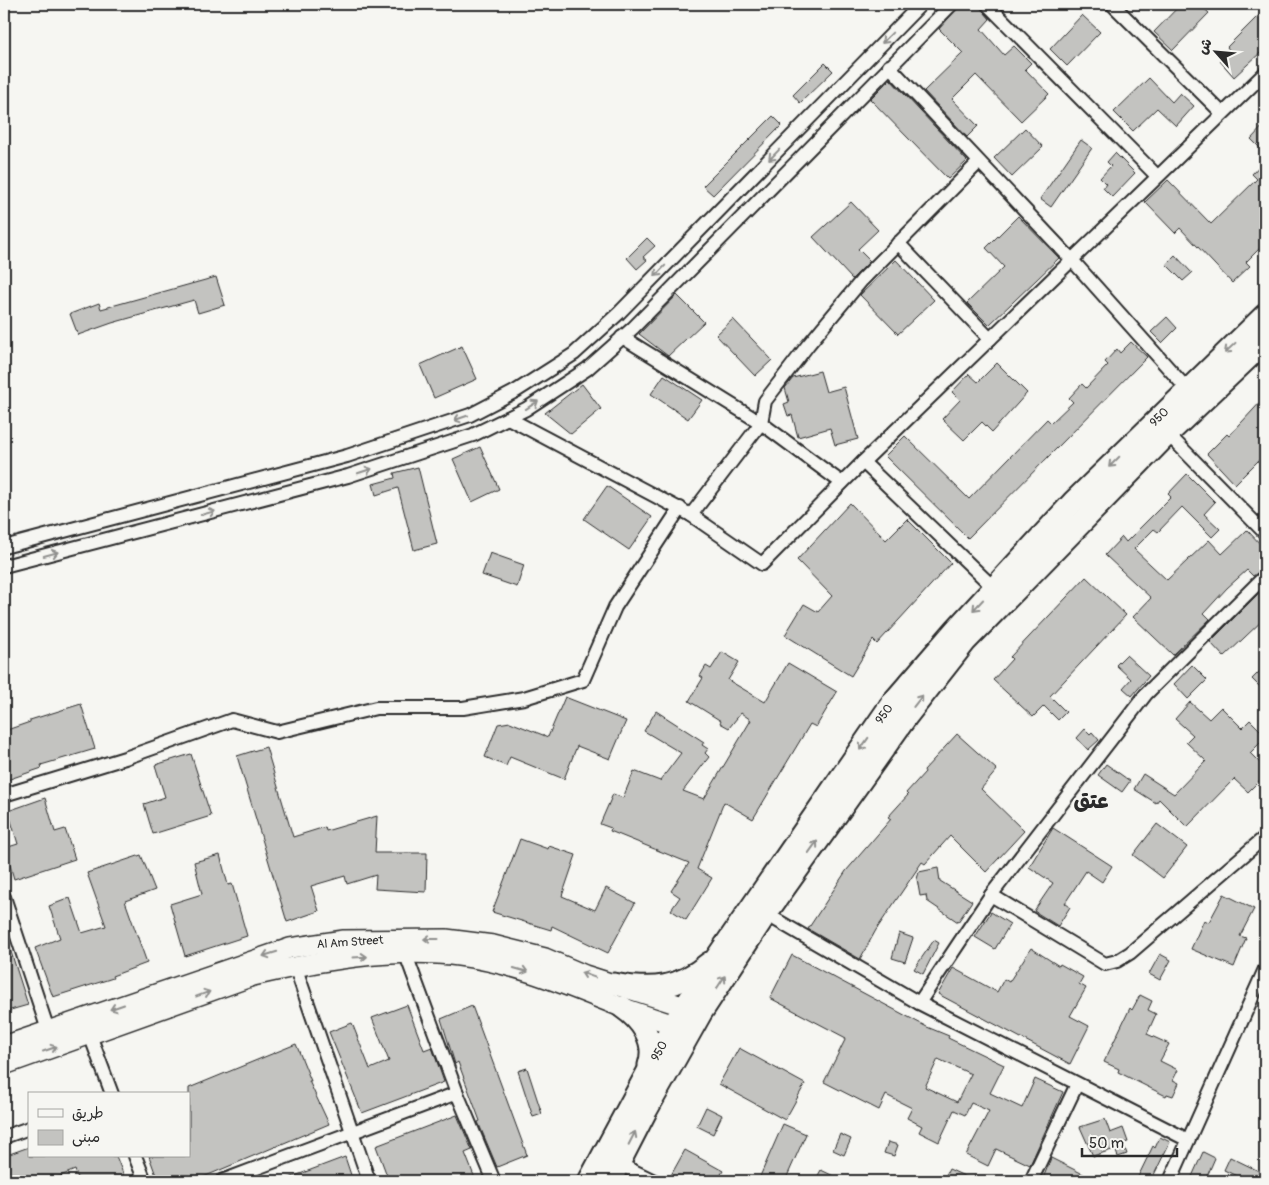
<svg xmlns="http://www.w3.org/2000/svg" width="1269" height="1185" viewBox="0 0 1269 1185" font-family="Pangolin,'Playpen Sans Arabic',sans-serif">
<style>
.building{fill:#c3c3c0;stroke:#2b2b2b;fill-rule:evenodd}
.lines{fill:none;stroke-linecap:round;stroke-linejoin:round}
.street-casing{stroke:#2b2b2b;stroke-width:16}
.secondary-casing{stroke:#2b2b2b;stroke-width:22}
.primary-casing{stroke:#2b2b2b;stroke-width:25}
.street{stroke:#f6f6f2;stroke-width:12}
.secondary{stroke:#f6f6f2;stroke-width:19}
.primary{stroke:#f6f6f2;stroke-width:21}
.oneway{stroke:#90908e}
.labels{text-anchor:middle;stroke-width:4;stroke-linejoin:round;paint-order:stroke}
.street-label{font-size:12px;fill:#2b2b2b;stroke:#f6f6f2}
.town-label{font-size:22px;font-weight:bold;fill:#2b2b2b;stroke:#f6f6f2}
</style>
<rect width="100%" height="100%" fill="#f6f6f2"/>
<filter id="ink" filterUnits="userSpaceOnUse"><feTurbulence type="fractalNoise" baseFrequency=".02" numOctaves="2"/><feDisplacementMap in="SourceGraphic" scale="10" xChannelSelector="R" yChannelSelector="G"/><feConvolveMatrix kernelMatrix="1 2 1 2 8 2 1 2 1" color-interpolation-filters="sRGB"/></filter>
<g filter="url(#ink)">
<g class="building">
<polygon points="961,4 977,4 979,6 990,19 981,29 1004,55 1014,46 1031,63 1025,69 1049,94 1021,121 976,75 952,99 978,126 967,137 924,91 963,53 939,29"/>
<polygon points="1181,4 1199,4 1209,13 1173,50 1154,32"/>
<polygon points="1265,9 1265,59 1260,53 1234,77 1220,61 1230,51 1227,47"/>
<polygon points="1082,15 1100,32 1067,66 1050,49"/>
<polygon points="825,63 833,71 800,103 793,95"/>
<polygon points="1149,78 1172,102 1180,93 1194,106 1176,126 1157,108 1133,131 1114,112"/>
<polygon points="890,79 967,161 948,179 870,99"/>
<polygon points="773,116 782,125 713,195 703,186"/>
<polygon points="1265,124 1265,153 1251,139"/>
<polygon points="1025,128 1043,147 1012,177 994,158"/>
<polygon points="1081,140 1092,148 1051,207 1040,199"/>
<polygon points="1115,153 1135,173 1112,197 1103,188 1106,184 1100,178 1111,166 1107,162"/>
<polygon points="1265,160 1265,243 1246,262 1250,266 1232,283 1180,228 1175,233 1145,202 1168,180 1211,224 1257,179 1252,174"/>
<polygon points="851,202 878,230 858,249 870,261 852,279 813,237"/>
<polygon points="1018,216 1059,258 989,325 967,303 1004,267 986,248"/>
<polygon points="647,238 655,246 643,257 647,260 637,269 627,258"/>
<polygon points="1175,255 1192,273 1183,281 1166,264"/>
<polygon points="896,260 934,300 898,334 860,295"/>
<polygon points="216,277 225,305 198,313 194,300 112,323 78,335 70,314 99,303 101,309"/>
<polygon points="677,295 704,322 668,356 639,334"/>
<polygon points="1167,317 1177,328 1162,343 1151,332"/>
<polygon points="733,319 772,360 755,376 716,335"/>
<polygon points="1131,342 1147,357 968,538 885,456 905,436 969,499 1047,419 1051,423 1073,402 1069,398 1082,384 1086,388 1108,365 1105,362 1117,349 1120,353"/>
<polygon points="462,346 477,379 434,398 420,365"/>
<polygon points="997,363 1027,393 992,432 982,422 964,440 942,419 960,400 952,392 969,374 978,382"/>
<polygon points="820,371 826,392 844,387 858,439 835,445 830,428 798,437 792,415 788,416 784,404 789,402 785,388 793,378"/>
<polygon points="664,375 702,400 688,419 651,394"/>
<polygon points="582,384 601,409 571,434 545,413"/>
<polygon points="1265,397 1265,454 1235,484 1207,454 1227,434 1229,436"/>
<polygon points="480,447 499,489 472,502 453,459"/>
<polygon points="418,467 437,544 414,550 398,488 376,495 373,484 395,478 394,473"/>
<polygon points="1187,474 1215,502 1204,514 1220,529 1212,537 1182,507 1158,532 1154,529 1134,549 1167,580 1209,540 1222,554 1247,530 1265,549 1265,568 1253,576 1247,570 1227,588 1204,613 1210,619 1173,655 1133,617 1151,598 1105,555 1122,537 1126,542 1171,497 1168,494"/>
<polygon points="607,486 652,517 629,550 584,519"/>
<polygon points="850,503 886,540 907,519 951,563 877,644 873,640 851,676 785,635 804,604 818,612 832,596 797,560"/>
<polygon points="490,553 524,565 517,587 482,575"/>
<polygon points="1086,577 1126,615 1050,696 1066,712 1058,720 1044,706 1033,717 993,680 1012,659 1010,657"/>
<polygon points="1265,587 1265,618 1224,657 1210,642"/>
<polygon points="722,652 739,662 728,680 765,702 788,663 837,692 816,727 810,724 753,819 724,802 697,869 712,878 686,920 671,910 680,897 671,891 689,863 610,831 611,828 600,824 613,794 623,798 634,771 660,781 681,753 644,731 656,711 704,742 702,745 708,749 705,753 709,757 683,791 704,799 751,720 741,713 729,728 720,723 721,721 689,701 703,678 700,676 706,666 711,669"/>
<polygon points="1126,655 1149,676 1132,696 1123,688 1131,679 1116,665"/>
<polygon points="1192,665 1207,680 1188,699 1174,684"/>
<polygon points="1265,666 1265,692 1252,679"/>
<polygon points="565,697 626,721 610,759 577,746 564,779 510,757 506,766 485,757 498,724 510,722 548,737"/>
<polygon points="1190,702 1209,719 1221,707 1242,728 1250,720 1265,735 1265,738 1250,753 1265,768 1265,775 1248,792 1234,779 1187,827 1159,799 1156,803 1134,789 1143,774 1174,794 1206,761 1186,742 1193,735 1175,719"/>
<polygon points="81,704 95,749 41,765 42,768 4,781 4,731 30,722 30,720"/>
<polygon points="1085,729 1090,734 1092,732 1099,740 1088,750 1077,738"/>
<polygon points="957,734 997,770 981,789 1024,831 986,872 950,836 925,864 922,862 876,930 860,959 808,929 846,871 891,819 888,817 908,795 906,793 925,772 924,770"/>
<polygon points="266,747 293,837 325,827 326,831 377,816 375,853 427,853 426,892 375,889 376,875 347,884 345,876 311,886 319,911 287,922 237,756"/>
<polygon points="191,754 211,816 153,834 144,804 165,797 155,765"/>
<polygon points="1106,764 1130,781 1122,792 1098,775"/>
<polygon points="45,798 55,832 65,829 75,859 14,879 5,848 18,844 8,811"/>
<polygon points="1157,824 1187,847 1163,878 1133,855"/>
<polygon points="1053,828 1112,866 1102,882 1086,871 1065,903 1070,907 1058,926 1034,911 1053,883 1029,867"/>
<polygon points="520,839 548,849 549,846 576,855 562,896 595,910 606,888 635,903 608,953 552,926 551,930 492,912"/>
<polygon points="141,855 155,890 125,901 147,963 112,976 113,978 53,997 35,948 60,938 49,906 70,898 82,933 106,926 87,873"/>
<polygon points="220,855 228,885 232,884 247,936 185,956 170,904 202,894 194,862"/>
<polygon points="938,868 940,881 972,901 958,922 927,901 926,895 920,896 917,879 919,872"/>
<polygon points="1224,894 1254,909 1240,936 1246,938 1234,967 1191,949 1204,920 1209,922"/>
<polygon points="991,912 1010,924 995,949 975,937"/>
<polygon points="899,933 913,938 905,962 892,958"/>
<polygon points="4,936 6,936 28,1005 7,1011 4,1002"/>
<polygon points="934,940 939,943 923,974 914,969"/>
<polygon points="1031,948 1059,966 1060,964 1083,977 1079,984 1086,988 1070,1016 1089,1026 1070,1064 938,994 953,968 997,992 1004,979 1009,982"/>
<polygon points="1160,954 1171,960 1160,980 1149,974"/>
<path d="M792,955L927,1027L949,1036L948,1038L1004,1065L990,1093L1022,1108L1035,1079L1063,1092L1030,1165L996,1149L988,1166L966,1155L989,1111L971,1103L965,1115L954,1110L939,1142L919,1132L922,1126L907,1118L912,1108L886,1095L879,1110L824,1082L846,1038L770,998ZM938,1059L971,1074L957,1102L925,1087Z"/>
<polygon points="1140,995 1152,1001 1148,1010 1156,1014 1147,1034 1169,1044 1160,1061 1178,1070 1173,1080 1179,1083 1173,1096 1167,1094 1166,1096 1118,1072 1119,1069 1104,1062 1130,1008 1132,1010"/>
<polygon points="407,1005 424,1050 432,1047 444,1082 362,1113 329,1032 352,1023 370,1069 389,1061 372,1018"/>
<polygon points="472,1006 527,1155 497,1167 478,1122 480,1121 458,1062 455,1064 441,1019"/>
<polygon points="296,1044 311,1081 309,1081 329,1124 194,1181 158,1181 149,1156 189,1156 189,1088"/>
<polygon points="739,1048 805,1084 785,1120 719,1084"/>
<polygon points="527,1068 542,1114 533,1117 518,1071"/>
<polygon points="706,1107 722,1115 713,1134 697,1126"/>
<polygon points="457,1115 472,1150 465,1153 476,1181 389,1181 376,1146"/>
<polygon points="1105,1119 1110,1133 1123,1128 1128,1142 1123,1143 1127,1154 1118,1157 1115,1149 1093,1156 1080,1127"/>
<polygon points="783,1124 806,1134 785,1181 758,1181"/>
<polygon points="840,1134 851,1139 844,1155 833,1150"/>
<polygon points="1160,1137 1170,1142 1151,1181 1136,1181 1153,1146 1155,1148"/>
<polygon points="888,1142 898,1145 894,1156 884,1153"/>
<polygon points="29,1147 29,1156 116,1156 126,1181 79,1181 75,1170 48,1181 4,1181 4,1156"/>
<polygon points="685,1150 723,1171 717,1181 677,1181 670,1177"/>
<polygon points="1203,1152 1215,1158 1205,1181 1190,1181"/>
<polygon points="345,1157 353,1181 284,1181 284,1180"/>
<polygon points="1230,1157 1265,1174 1265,1181 1247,1181 1224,1170"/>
<polygon points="1051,1158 1097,1181 1042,1181"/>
<polygon points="949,1169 975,1181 943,1181"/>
<polygon points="821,1170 844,1181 815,1181"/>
</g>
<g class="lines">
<defs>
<g id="street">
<polyline points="987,4 1157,176"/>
<polyline points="1112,4 1222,113"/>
<polyline points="889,66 1072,260 1187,389"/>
<polyline points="898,243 990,339"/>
<polyline points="622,337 761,423 842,483"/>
<polyline points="508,418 691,515 762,564 863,462 1265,73"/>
<polyline points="1163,429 1265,533"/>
<polyline points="863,462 994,588"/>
<polyline points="691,515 761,423 765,401 808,345 862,280 979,162"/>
<polyline points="4,547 347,456 470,415 516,391 574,354 619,313 921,4"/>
<polyline points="4,566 348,476 473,435 526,409 587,369 633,328 952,4"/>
<polyline points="4,795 125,758 232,720 277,732 376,708 463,708 524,698 583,680 615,607 680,508"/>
<polyline points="991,895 1105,964 1117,961 1130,953 1265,837"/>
<polyline points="4,897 48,1030"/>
<polyline points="766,914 919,1003 1188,1140"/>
<polyline points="406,955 457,1093 494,1181"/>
<polyline points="295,966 369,1181"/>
<polyline points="919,1003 991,895 1146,694 1265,576"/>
<polyline points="90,1035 112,1094"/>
<polyline points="4,1137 29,1128"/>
<polyline points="135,1156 145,1181"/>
<polyline points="619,1164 654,1181"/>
<polyline points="222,1181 457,1093"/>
<polyline points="1031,1181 1077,1084"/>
<polyline points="1170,1181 1265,969"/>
</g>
<g id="secondary">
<polyline points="4,1046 290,948 344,940 446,939 493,945 545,958 585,975 698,1011"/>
<path d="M4,1065L253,976C317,961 394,947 459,956C516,963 568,986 621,1007C643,1015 664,1021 686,1029"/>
</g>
<g id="primary">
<path d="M614,984C653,991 678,989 709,963"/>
<path d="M622,1007C641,1020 657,1041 649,1065"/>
<polyline points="589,1181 673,1025 717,957 892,703 956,629 1073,502 1265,315"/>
<polyline points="610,1181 646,1111 701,1013 766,914 907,716 965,642 1168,434 1265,342"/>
</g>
</defs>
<use href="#street" class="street-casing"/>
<use href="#secondary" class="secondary-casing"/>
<use href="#primary" class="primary-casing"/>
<use href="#street" class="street"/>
<use href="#secondary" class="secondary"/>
<use href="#primary" class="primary"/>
</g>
<defs><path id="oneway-shaft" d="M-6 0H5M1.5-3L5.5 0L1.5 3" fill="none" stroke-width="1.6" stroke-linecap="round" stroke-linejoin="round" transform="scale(1.25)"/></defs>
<g class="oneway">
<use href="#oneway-shaft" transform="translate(887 38) rotate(134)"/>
<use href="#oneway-shaft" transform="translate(774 155) rotate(134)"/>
<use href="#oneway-shaft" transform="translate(660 271) rotate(134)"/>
<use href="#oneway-shaft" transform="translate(1230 348) rotate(137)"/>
<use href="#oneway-shaft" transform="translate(532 405) rotate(-33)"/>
<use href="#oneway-shaft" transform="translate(461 418) rotate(161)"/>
<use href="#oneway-shaft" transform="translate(1114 462) rotate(135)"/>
<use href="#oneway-shaft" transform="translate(365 471) rotate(-18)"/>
<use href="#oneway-shaft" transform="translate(208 513) rotate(-15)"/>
<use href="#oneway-shaft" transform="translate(51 554) rotate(-15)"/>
<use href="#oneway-shaft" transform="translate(978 605) rotate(133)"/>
<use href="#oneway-shaft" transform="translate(918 701) rotate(-52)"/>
<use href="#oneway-shaft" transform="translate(864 744) rotate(125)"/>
<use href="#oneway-shaft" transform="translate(813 847) rotate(-54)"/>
<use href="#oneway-shaft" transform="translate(431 939) rotate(-180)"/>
<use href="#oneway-shaft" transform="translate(270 954) rotate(163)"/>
<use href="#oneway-shaft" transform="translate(360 957) rotate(-3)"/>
<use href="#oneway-shaft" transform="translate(521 970) rotate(16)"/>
<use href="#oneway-shaft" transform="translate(588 975) rotate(-160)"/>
<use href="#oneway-shaft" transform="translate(721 982) rotate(-57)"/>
<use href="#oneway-shaft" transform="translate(203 994) rotate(-20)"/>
<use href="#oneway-shaft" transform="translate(117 1007) rotate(161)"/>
<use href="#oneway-shaft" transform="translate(50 1049) rotate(-19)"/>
<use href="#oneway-shaft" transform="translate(632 1138) rotate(-63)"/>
</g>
</g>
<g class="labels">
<g class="street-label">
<text transform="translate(1159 417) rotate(-45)" y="4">950</text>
<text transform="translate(884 714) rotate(-55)" y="4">950</text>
<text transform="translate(350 942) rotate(-4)" y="4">Al Am Street</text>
<text transform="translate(659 1051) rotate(-61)" y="4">950</text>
</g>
<g class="town-label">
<text x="1091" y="808">عتق</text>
</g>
</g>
<rect width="1269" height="1185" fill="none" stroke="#f6f6f2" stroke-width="20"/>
<rect x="10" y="10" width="1249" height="1165" fill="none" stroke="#2b2b2b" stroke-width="2" filter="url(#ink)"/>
<rect x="28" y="1092" width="162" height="65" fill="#f6f6f2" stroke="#a5a5a2"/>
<rect x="38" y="1109" width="25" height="8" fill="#f6f6f2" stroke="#a5a5a2"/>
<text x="72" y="1118" font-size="15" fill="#2b2b2b">طريق</text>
<rect x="38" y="1130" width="25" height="15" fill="#c3c3c0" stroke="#a5a5a2"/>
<text x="72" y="1142" font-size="15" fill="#2b2b2b">مبنى</text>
<g transform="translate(1216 52) rotate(297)" stroke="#f6f6f2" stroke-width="4" paint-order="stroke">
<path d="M0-4L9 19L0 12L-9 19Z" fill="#2b2b2b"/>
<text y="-8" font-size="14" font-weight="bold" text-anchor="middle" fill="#2b2b2b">ش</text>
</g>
<path d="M1082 1148v8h95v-8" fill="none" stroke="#2b2b2b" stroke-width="2.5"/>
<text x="1089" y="1148" font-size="15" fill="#2b2b2b" stroke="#f6f6f2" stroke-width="4" paint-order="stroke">50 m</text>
</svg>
